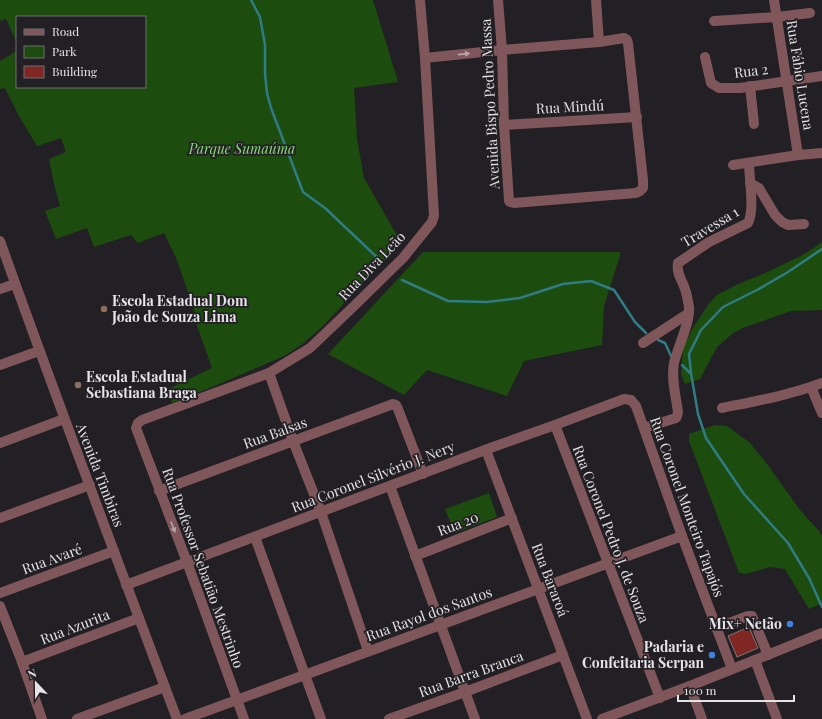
<svg xmlns="http://www.w3.org/2000/svg" width="822" height="719" viewBox="0 0 822 719" font-family="'Playfair Display',serif">
<style>
.green{fill:#1c4d0e}
.lines{fill:none;stroke-linecap:round;stroke-linejoin:round}
.stream{stroke:#307b84;stroke-width:2.5}
.building{fill:#802723;stroke:#7e7877}
.minor{stroke:#7f5659;stroke-width:10}
.oneway{fill:#b7a4a7}
.education-dot{fill:#8d6e63;stroke:#222024;stroke-width:1.5}
.shop-dot{fill:#3f7fe0;stroke:#222024;stroke-width:1.5}
.labels{text-anchor:middle;stroke-width:3.5;stroke-linejoin:round;paint-order:stroke}
.street-label{font-size:14px;fill:#e5e3e6;stroke:#222024}
.park-label{font-size:14px;font-style:italic;fill:#89d976;stroke:#222024}
.poi-label{font-size:14px;font-weight:bold;fill:#e5e3e6;stroke:#222024;text-anchor:start}
</style>
<rect width="100%" height="100%" fill="#222024"/>
<g class="green">
<polygon points="0,0 373,0 398,82 354,88 357,139 364,178 402,244 350,296 340,308 322,327 301,345 284,356 217,385 172,403 168,389 212,368 194,317 194,309 176,258 164,233 138,243 131,235 94,247 87,228 56,239 45,211 60,206 54,184 49,159 66,152 61,138 37,146 19,116 5,88 0,89 0,61 17,51 17,87 145,87 145,17 17,17 17,43 6,19 0,21"/>
<polygon points="822,242 822,310 791,311 743,328 732,334 717,347 700,379 685,384 681,374 683,348 694,326 708,305 717,295 738,284 763,274 801,256 812,249"/>
<polygon points="423,252 621,252 604,306 602,345 524,361 507,396 427,370 404,395 328,354"/>
<polygon points="715,425 727,426 750,443 767,464 800,510 818,530 822,536 822,603 809,609 785,569 770,567 746,574 739,573 689,441 689,434"/>
<polygon points="489,493 497,517 455,533 445,509"/>
</g>
<g class="lines">
<g class="stream">
<polyline points="251,0 260,17 265,45 265,74 267,93 271,108 303,192 325,208 382,262"/>
<polyline points="822,249 788,272 757,290 723,307 701,330 689,354 691,373 698,414 706,438 744,494 788,543 809,578 822,607"/>
<polyline points="402,280 448,301 487,302 520,298 563,284 591,281 614,290 635,322 646,333"/>
<polyline points="658,340 665,343 671,356"/>
<polyline points="682,365 690,373"/>
</g>
</g>
<polygon class="building" points="749,627 758,648 737,657 728,636"/>
<g class="lines">
<g class="minor">
<polyline points="596,0 599,42"/>
<polyline points="774,0 798,155"/>
<polyline points="714,21 777,17 810,13"/>
<polyline points="705,57 711,83 719,88 740,88 822,76"/>
<polyline points="425,58 502,50 599,42 624,38 627,40 628,43 643,180 643,188 640,191 636,193 514,203 510,202 509,201 504,125 502,50 498,0"/>
<polyline points="750,86 754,124"/>
<polyline points="504,125 637,117"/>
<polyline points="733,165 798,155 822,153"/>
<polyline points="750,183 759,188 775,215 782,222 788,225 804,224"/>
<path d="M0,241C57,401 117,560 177,719"/>
<polyline points="0,289 15,284"/>
<polyline points="643,343 689,313"/>
<polyline points="0,365 39,351"/>
<polyline points="269,373 293,441 321,512 368,651"/>
<polyline points="811,387 822,413"/>
<path d="M722,408C756,401 790,395 822,383"/>
<polyline points="555,425 660,698"/>
<path d="M644,428L676,418L677,416L678,412C676,397 671,379 674,363C678,346 690,324 689,307C688,301 687,295 685,289C682,280 676,273 678,263L709,242L748,223C755,210 749,178 749,163"/>
<polyline points="0,443 64,419"/>
<polyline points="486,450 587,719"/>
<polyline points="390,486 475,719"/>
<polyline points="159,491 393,404 396,405 398,409 423,474"/>
<polyline points="0,518 90,485"/>
<polyline points="255,537 321,719"/>
<polyline points="415,556 512,518"/>
<polyline points="126,585 493,447 555,425 624,399 631,400 636,406 682,536 732,669"/>
<polyline points="0,593 114,551"/>
<polyline points="0,606 22,662 42,719"/>
<polyline points="716,628 748,616 752,616 768,655"/>
<polyline points="755,660 777,719"/>
<polyline points="22,662 139,618"/>
<polyline points="690,686 702,719"/>
<polyline points="77,719 165,687"/>
<polyline points="185,719 682,536"/>
<polyline points="244,719 187,562 136,428 138,423 142,420 269,373 310,348 352,308 403,258 432,222 434,216 425,58 420,0"/>
<polyline points="389,719 465,692 563,655"/>
<polyline points="602,719 690,686 822,633"/>
</g>
</g>
<defs><path id="oneway-solid" d="M-6-.8H1V-3.2L6.5 0L1 3.2V.8H-6Z"/></defs>
<g class="oneway">
<use href="#oneway-solid" transform="translate(464 54) rotate(-6)"/>
<use href="#oneway-solid" transform="translate(173 527) rotate(69)"/>
</g>
<g class="education-dot">
<circle cx="104" cy="309" r="4"/>
<circle cx="78" cy="385" r="4"/>
</g>
<g class="shop-dot">
<circle cx="790" cy="624" r="4"/>
<circle cx="712" cy="655" r="4"/>
</g>
<g class="labels">
<g class="street-label">
<text transform="translate(751 71) rotate(-7)" y="5">Rua 2</text>
<text transform="translate(800 75) rotate(81)" y="5">Rua Fábio Lucena</text>
<text transform="translate(490 104) rotate(-93)" y="5">Avenida Bispo Pedro Massa</text>
<text transform="translate(570 107) rotate(-3)" y="5">Rua Mindú</text>
<text transform="translate(710 227) rotate(-31)" y="5">Travessa 1</text>
<text transform="translate(372 266) rotate(-46)" y="5">Rua Diva Leão</text>
<text transform="translate(275 433) rotate(-20)" y="5">Rua Balsas</text>
<text transform="translate(100 475) rotate(69)" y="5">Avenida Timbiras</text>
<text transform="translate(373 477) rotate(-21)" y="5">Rua Coronel Silvério J. Nery</text>
<text transform="translate(687 507) rotate(70)" y="5">Rua Coronel Monteiro Tapajós</text>
<text transform="translate(458 524) rotate(-21)" y="5">Rua 20</text>
<text transform="translate(611 534) rotate(69)" y="5">Rua Coronel Pedro J. de Souza</text>
<text transform="translate(52 559) rotate(-20)" y="5">Rua Avaré</text>
<text transform="translate(203 568) rotate(70)" y="5">Rua Professor Sebatião Mestrinho</text>
<text transform="translate(550 580) rotate(69)" y="5">Rua Bararoá</text>
<text transform="translate(429 614) rotate(-20)" y="5">Rua Rayol dos Santos</text>
<text transform="translate(75 627) rotate(-21)" y="5">Rua Azurita</text>
<text transform="translate(471 674) rotate(-20)" y="5">Rua Barra Branca</text>
</g>
<g class="park-label">
<text x="242" y="154">Parque Sumaúma</text>
</g>
<g class="poi-label">
<text x="112" y="306">Escola Estadual Dom<tspan x="112" dy="16">João de Souza Lima</tspan></text>
<text x="86" y="382">Escola Estadual<tspan x="86" dy="16">Sebastiana Braga</tspan></text>
<text x="782" y="629" text-anchor="end">Mix+ Netão</text>
<text x="704" y="652" text-anchor="end">Padaria e<tspan x="704" dy="16">Confeitaria Serpan</tspan></text>
</g>
</g>
<rect x="16" y="16" width="130" height="72" fill="#222024" stroke="#706e72"/>
<rect x="24" y="29" width="20" height="6" fill="#7f5659" stroke="#706e72"/>
<text x="52" y="36" font-size="12" fill="#e5e3e6">Road</text>
<rect x="24" y="46" width="20" height="12" fill="#1c4d0e" stroke="#706e72"/>
<text x="52" y="56" font-size="12" fill="#e5e3e6">Park</text>
<rect x="24" y="66" width="20" height="12" fill="#802723" stroke="#706e72"/>
<text x="52" y="76" font-size="12" fill="#e5e3e6">Building</text>
<g transform="translate(36 683) rotate(338)" stroke="#222024" stroke-width="3" paint-order="stroke">
<path d="M0-3L7 15L0 10L-7 15Z" fill="#e5e3e6"/>
<text y="-6" font-size="11" font-weight="bold" text-anchor="middle" fill="#e5e3e6">N</text>
</g>
<path d="M678 695v6h116v-6" fill="none" stroke="#e5e3e6" stroke-width="2"/>
<text x="684" y="695" font-size="12" fill="#e5e3e6" stroke="#222024" stroke-width="3" paint-order="stroke">100 m</text>
</svg>
